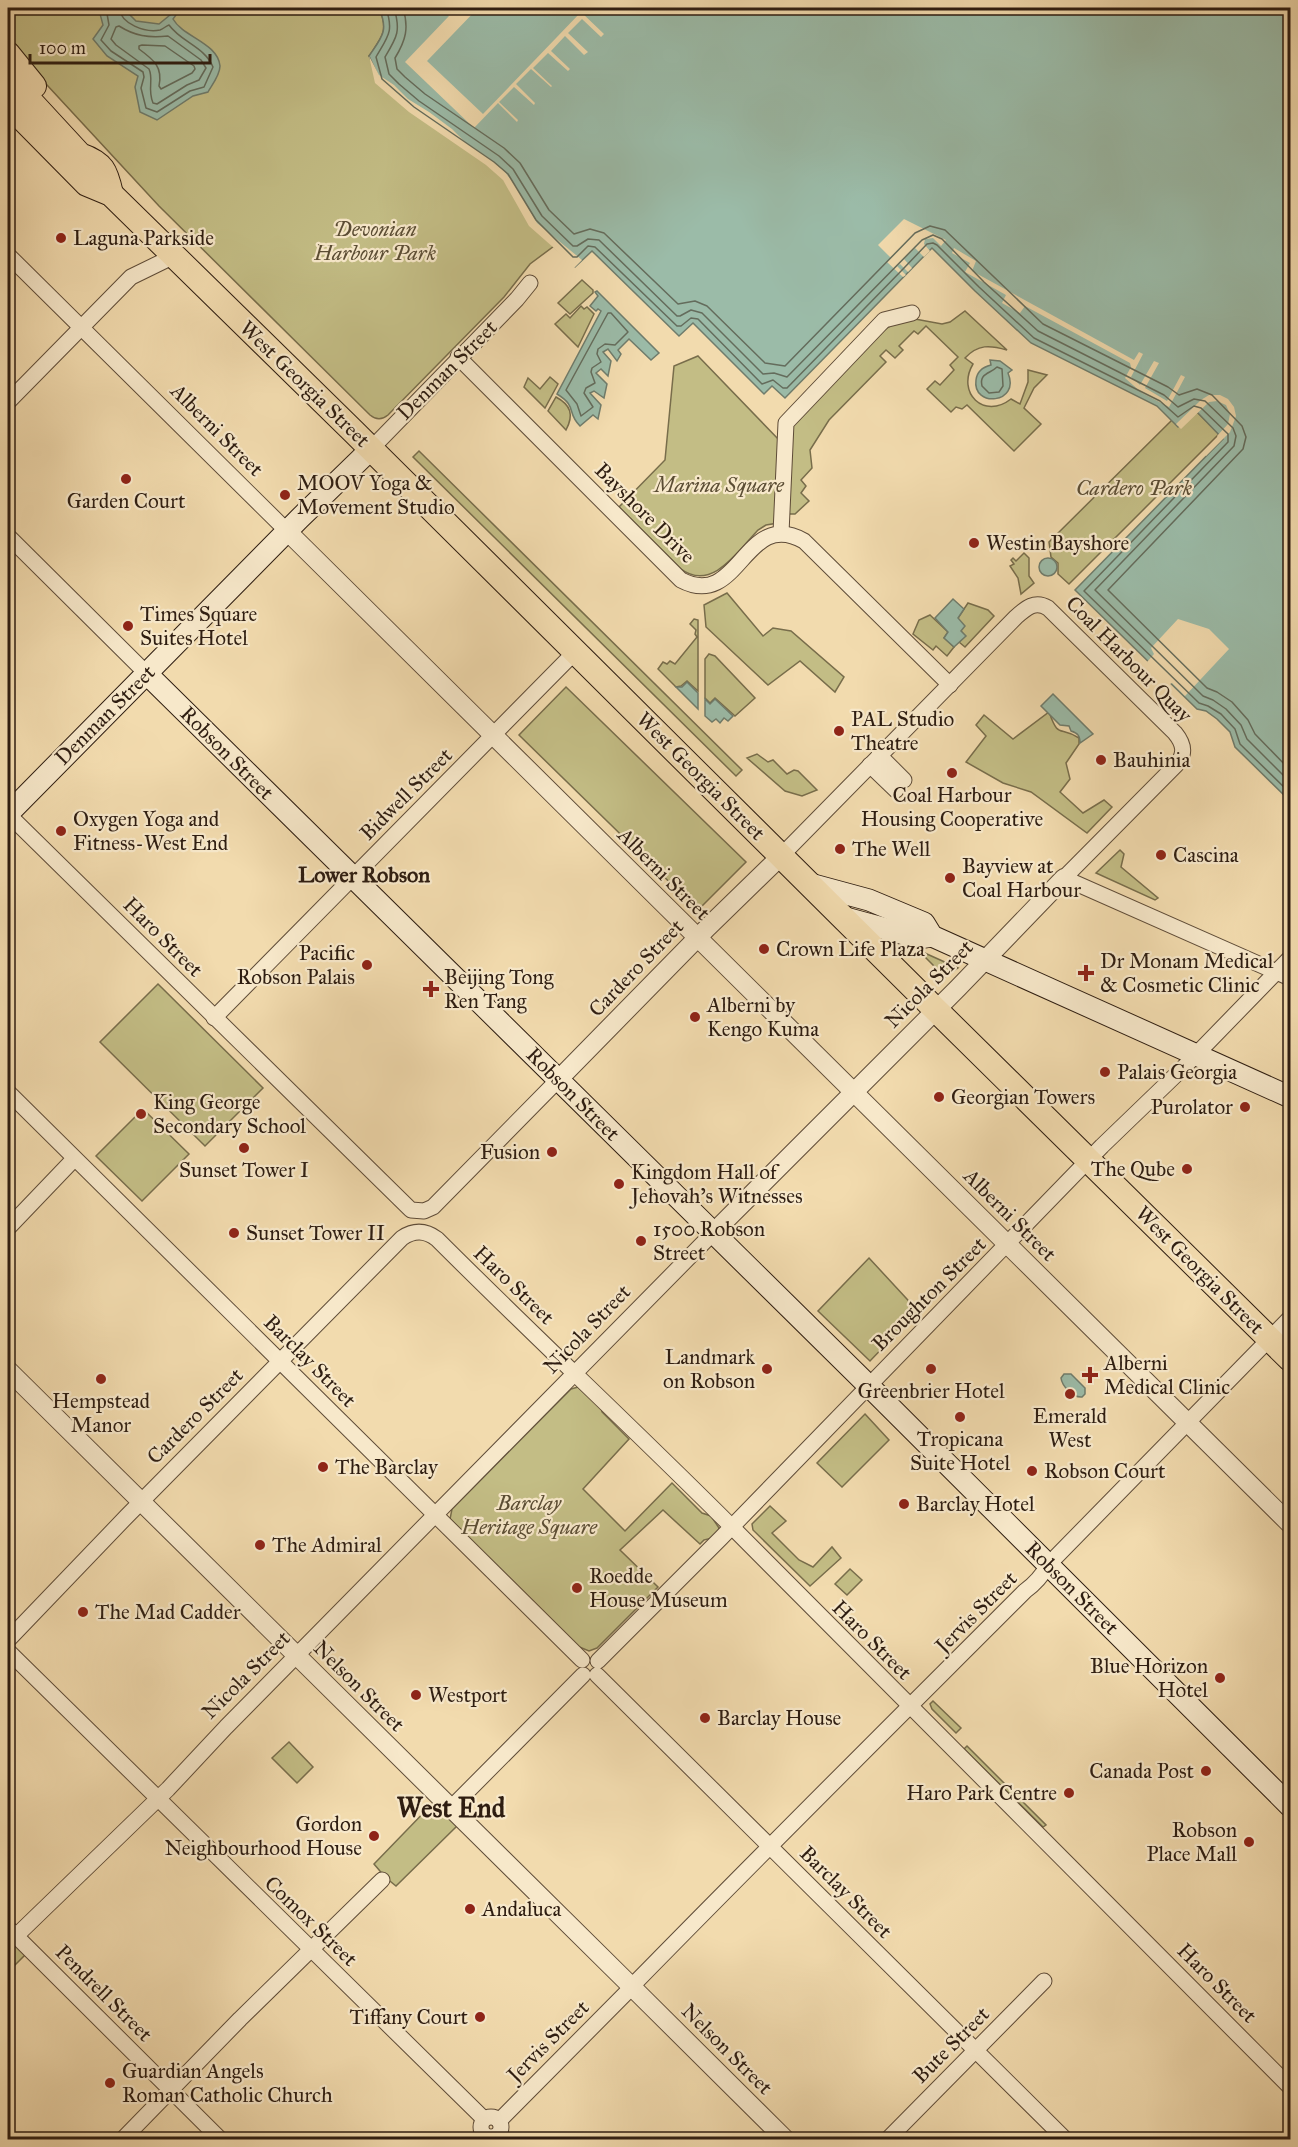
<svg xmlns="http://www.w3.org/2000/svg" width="1298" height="2147" viewBox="0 0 1298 2147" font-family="'IM FELL Great Primer',serif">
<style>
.green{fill:#c3bd85;stroke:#786d4b;stroke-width:1.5}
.water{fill:#9bbba8;stroke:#6f7c6c;stroke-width:1.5}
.pier{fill:#f2dbae}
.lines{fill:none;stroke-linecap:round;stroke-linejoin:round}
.shore{stroke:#646c5c;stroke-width:1.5}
.minor-casing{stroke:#5f4c38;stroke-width:17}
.tertiary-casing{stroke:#5f4c38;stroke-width:20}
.secondary-casing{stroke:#2e1d11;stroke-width:23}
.trunk-casing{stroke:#2e1d11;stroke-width:26}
.minor{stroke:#f7e8ca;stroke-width:15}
.tertiary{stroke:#f7e8ca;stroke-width:18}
.secondary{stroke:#f7e8ca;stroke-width:21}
.trunk{stroke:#f2dbae;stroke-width:24}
.poi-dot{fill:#8f2418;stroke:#f7e8ca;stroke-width:2}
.labels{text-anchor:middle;stroke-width:4.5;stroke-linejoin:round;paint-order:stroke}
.park-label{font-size:21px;font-style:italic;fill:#5b4d34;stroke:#f7e8ca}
.poi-label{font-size:21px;fill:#2e1d11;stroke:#f7e8ca;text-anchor:start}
.street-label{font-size:21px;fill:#2e1d11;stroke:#f7e8ca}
.neighbourhood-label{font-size:22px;font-weight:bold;fill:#2e1d11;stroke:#f7e8ca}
.district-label{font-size:27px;font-weight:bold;fill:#2e1d11;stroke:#f7e8ca}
</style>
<rect width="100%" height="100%" fill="#f2dbae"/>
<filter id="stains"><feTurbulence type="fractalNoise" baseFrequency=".00333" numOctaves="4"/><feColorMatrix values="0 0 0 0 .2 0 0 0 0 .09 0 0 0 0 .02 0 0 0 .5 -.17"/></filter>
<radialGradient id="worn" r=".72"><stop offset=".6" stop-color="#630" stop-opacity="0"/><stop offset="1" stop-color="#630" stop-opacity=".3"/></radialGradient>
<g class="green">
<path d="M8,8H379C389,31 382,37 369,56L504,179L554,246L530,264L504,297L388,415C382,420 376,420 370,415L159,206L22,58L8,38Z"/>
<polygon points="582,280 593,290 593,293 570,314 558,303"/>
<polygon points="581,306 584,309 587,307 594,314 578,347 555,324 566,314 570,318"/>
<path d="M965,311L1007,350C990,345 978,344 965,358L973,364C956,393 984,420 1011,399L1020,404L1028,382V370L1047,375L1034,388L1024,408L1041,424L1014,451L967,405L962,409L956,407L951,412L927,389L935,381L940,385L954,370L950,365L958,357L926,326L918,334L914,331L899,346L903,350L895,358L886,350L880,356L886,362L829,420L810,450L812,468L801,480L806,486L801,493L809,501L795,514H790L786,510L793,423L882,331L895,323L915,319L942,324L950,322Z"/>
<path d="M698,356L781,442L778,523L766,525L758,530C738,551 712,592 681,569L619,507L665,460L674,366Z"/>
<polygon points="550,377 558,384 545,408 524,387 528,378 540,389"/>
<path d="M556,397C571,405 574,415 566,430L548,411Z"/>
<polygon points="1196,411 1219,434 1069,584 1058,574 1058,563 1051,557 1049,542 1172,420 1178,426"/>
<polygon points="419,451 742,770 736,776 413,457"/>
<polygon points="1024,553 1029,558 1029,576 1034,583 1021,594 1018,578 1010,566 1014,564 1011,560 1013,558 1016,561"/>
<polygon points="727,593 763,636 773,628 791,631 844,677 835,692 800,661 768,685 706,627 704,605"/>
<polygon points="968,603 988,610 994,616 965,647 959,642 965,636 961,631 958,618"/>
<polygon points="930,615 948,632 944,638 954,647 947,656 936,646 933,650 913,634 919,620"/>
<polygon points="694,619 698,620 698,691 687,681 681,686 676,687 658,669 663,662 667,664 670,661 675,664 697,637 695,634 696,630 690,624"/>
<polygon points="709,654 715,656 755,698 735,716 715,698 710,703 705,698 705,659"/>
<polygon points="566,687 746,862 698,910 519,735"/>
<path d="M1049,712C1059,740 1059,725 1079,738V744L1066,763L1070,779L1060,792L1083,813L1104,800L1112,807L1087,833L1031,792L1003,783L966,762L986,736L976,725L984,715L1013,739Z"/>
<polygon points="757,754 768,762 773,760 787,774 794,770 798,771 817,790 802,796 785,791 747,758"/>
<polygon points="1120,850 1124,854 1121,867 1158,898 1155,900 1096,873"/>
<polygon points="918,950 958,968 945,977"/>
<polygon points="158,984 263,1088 205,1146 100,1042"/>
<polygon points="143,1109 189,1154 142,1201 96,1156"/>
<polygon points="869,1258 918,1311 870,1361 818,1311"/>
<path d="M578,1387L601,1407L602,1412L629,1439L583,1489L625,1531L672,1483L702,1513L711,1516L719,1528C718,1535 711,1539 704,1540L700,1544L663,1510L620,1550L658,1587L597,1648L589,1651L577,1646L450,1519L452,1509L571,1389Z"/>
<polygon points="865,1414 889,1440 842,1487 817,1463"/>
<polygon points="770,1506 786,1521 772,1533 799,1560 813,1567 832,1547 841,1558 810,1586 753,1530 752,1524"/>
<polygon points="850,1569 862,1580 847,1595 835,1584"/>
<polygon points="933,1701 961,1728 956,1733 932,1709 930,1704"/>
<polygon points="289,1742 313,1767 297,1783 272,1758"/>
<polygon points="967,1746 1046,1825 1043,1827 964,1749"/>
<polygon points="434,1802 458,1825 396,1886 385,1877 374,1864"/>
<polygon points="8,1938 25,1955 8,1972"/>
</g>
<g class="water">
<path d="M114,8H123L136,21L159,24L170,15L169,8H181L173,19C183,37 218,43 220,66C220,75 212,85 208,92L193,96L157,120L140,112L135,87L138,76L107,56L93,39L103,25L99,10Z"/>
<path d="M379,8H1290V801L1235,747L1230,732L1217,719L1206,711L1197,709L1075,590L1223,439L1197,412L1178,427L1157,406L1031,343L975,291L932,248L785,398L772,386L764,394L693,323L679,336L592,251L575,267L531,224L504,179L491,167L384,89L369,56C382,37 389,31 379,8Z"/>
<path d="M597,291L659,353L651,360L629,339L618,350L621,354L617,361L608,349L603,352L611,361L608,376L601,369L596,373L607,384L604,398L594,391L590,393L601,405L598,419L593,415L580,426C566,412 578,407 557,394L601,311L598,309L596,311L590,306L598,296L595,292Z"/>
<path d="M990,360L1000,361L1012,370L1008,373C1021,404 972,408 976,380C977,371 983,367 991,365Z"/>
<circle cx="1048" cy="567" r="9"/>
<polygon points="953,599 964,609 958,618 965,626 961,631 966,636 954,647 944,638 948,632 935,618"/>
<polygon points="687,682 698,693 698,709 676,687 682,687"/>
<path d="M1053,694L1093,734L1080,743C1080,736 1078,733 1071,731L1069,726L1060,725L1041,706Z"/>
<polygon points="705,699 710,704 715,699 733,716 728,721 724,718 720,723 716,719 712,722 705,716"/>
<path d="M1064,1374H1071L1085,1388V1394L1082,1397C1073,1398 1062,1386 1061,1378Z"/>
</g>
<g class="pier">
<polygon points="440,8 453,8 458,11 462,8 478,8 427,61 483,114 581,12 604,34 601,37 582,19 568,33 588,52 584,55 565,36 551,51 570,69 568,71 548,53 533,68 552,86 551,87 531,69 516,84 535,103 534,105 514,87 499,102 518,120 517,122 498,103 474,128 405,62 449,16"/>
<polygon points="369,56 379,75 394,85 408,99 429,112 452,129 465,142 489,158 504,171 516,186 537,223 582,260 573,269 554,248 529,226 503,180 486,165 409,112 375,83"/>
<polygon points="904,219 946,240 941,246 933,238 925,239 924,244 930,251 924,257 915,248 904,259 912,268 908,272 900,264 897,266 906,275 903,277 887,262 891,258 878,245"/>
<polygon points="954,248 976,261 972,271 1134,360 1139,352 1143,354 1131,377 1140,385 1154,361 1159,363 1145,388 1167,401 1181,375 1185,377 1169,407 1142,393 1125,378 1131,367 1130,363 1025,306 1020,313 1002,303 1006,295 965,272 970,263 952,253"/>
<polygon points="1209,395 1220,395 1228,399 1234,407 1236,416 1230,432 1206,456 1204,454 1219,439 1217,436 1228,424 1230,414 1226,405 1217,401 1209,402 1181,429 1176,424 1201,400"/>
<polygon points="1178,619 1209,629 1229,649 1185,696 1172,683 1168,685 1147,662 1154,654 1151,648"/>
</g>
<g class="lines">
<g class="shore">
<path d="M106,8L109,25L101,40L111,51L143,72L144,77L141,88L146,108L157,112L190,91L204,87L213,67C205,47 181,42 169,25C166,26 163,29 160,30C145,33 121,24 119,8"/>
<path d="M386,8C394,32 388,36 376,57L382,79L414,107L494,162L508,174L536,220L573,257H577L588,246L595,247L677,326H681L691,318L698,319L762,384L773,380L783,388H787L904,268L927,244L933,243L937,245L979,287L1034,338L1160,401L1178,417L1194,406L1201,408L1228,434V442L1084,591L1199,703L1208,706L1221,714L1235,729L1240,744L1290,793"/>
<path d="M394,8C401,31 397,37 385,57L389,74L399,84L419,101L499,156L513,169L542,216L573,246H577L588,239L599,240L677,316H680L691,310L702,313L763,374L774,373L787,377L922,240L933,235L942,239L984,282L1038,331L1164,395L1178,407L1194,399L1205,401L1233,428L1236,436L1234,446L1095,590L1203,696L1213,700L1226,709L1241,725L1247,739L1290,782"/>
<path d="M403,8C409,28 406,40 395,58L397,69L405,77L425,94L504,148L520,163L549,210L574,234L590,229L604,233L678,304L695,301L707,306L765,363L785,366L915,233L930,226L945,230L1043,324L1168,387L1179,395L1197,389L1212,395L1242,426L1246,437L1243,449L1108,590L1207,688L1217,692L1232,702L1248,720L1255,734L1290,770"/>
<path d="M119,26C135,36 148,38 168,36L201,60L206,68L199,80L187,85L157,104L153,103C147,88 154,80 149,69L116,45L111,39L116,27Z"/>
<path d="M142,45L165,46L194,66L195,69L192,73L161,89L159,86C163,67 154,60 139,49V46Z"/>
<polygon points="608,313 611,313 628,332 615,345 605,344 598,349 597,354 601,362 592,368 591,372 595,383 586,388 584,393 593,407 581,416 577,404 566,390"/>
<path d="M997,367L1002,369L1003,386L999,392L989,393L982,386C979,373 990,374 997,367Z"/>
</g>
<defs>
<g id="minor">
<polyline points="8,255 287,531"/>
<path d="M458,357L681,580C740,611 744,507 804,541L950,685"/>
<polyline points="8,402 131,277 174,256"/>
<polyline points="371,449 517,299 530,283"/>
<polyline points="781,533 786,423 884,320 912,313"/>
<polyline points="8,536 146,673"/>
<polyline points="879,755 904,780"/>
<polyline points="870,765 896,790"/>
<polyline points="8,814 411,1210 424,1211 433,1207 558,1080"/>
<path d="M781,856L1016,617C1026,608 1035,600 1048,608L1175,733C1184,744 1186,754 1176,765L1064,878L1290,978"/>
<polyline points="214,1018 576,651"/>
<polyline points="8,1092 582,1660"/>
<polyline points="8,1228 74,1159"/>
<path d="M8,1640L127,1516L402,1238C414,1230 425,1230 437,1239C534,1336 634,1429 731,1526C917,1713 1104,1900 1290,2087"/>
<polyline points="8,1651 484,2119"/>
<polyline points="598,1661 721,1538 1102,1146 1184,1067 1290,958"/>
<polyline points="597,1675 1066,2140"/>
<polyline points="451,1808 583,1675"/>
<polyline points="8,1928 221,2140"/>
<polyline points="16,1936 168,1789 226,1727 713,1233"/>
<path d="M635,1983C764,1851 895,1721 1025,1591C1036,1583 1042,1576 1048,1565L1290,1318"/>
<circle cx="491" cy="2127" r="10"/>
<polyline points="499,2121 627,1992"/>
<polyline points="122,2140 240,2019 382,1880"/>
<polyline points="887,2140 1044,1981"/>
</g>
<g id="tertiary">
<polyline points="287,531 1290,1524"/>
<polyline points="558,1080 708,927 781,856"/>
<polyline points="713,1233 958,988 1064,878"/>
<polyline points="8,1370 628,1983"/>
<polyline points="636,1991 786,2140"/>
</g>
<g id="secondary">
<polyline points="146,673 877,1394 1290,1806"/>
<polyline points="8,814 299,519 371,449"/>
<polyline points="810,884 869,900 924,923 932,936 1290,1097"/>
<polyline points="842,917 919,938 932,936"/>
</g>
<g id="trunk">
<polyline points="8,54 34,86"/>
<path d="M8,77L80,155C103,163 106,171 111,194"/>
<polyline points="8,104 87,184 111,194 354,432 936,1010 1290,1359"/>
</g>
</defs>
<use href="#minor" class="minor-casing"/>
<use href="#tertiary" class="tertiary-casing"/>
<use href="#secondary" class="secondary-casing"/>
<use href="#trunk" class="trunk-casing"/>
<use href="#minor" class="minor"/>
<use href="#tertiary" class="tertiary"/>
<use href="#secondary" class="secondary"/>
<use href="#trunk" class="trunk"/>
</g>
<g class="poi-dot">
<circle cx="61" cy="238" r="6"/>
<circle cx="126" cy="479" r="6"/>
<circle cx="285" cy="495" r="6"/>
<circle cx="974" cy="543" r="6"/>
<circle cx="128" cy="626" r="6"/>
<circle cx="839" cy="731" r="6"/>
<circle cx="1101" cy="760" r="6"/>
<circle cx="952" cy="773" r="6"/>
<circle cx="61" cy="831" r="6"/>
<circle cx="840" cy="849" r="6"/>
<circle cx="1161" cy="855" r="6"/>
<circle cx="950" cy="878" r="6"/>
<circle cx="764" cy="949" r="6"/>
<circle cx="367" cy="965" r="6"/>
<path d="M1083 964h6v6h6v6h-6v6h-6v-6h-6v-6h6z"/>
<path d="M428 980h6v6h6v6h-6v6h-6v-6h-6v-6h6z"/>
<circle cx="695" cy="1017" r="6"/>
<circle cx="1105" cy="1072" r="6"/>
<circle cx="939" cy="1097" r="6"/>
<circle cx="1245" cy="1107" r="6"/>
<circle cx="141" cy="1114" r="6"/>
<circle cx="244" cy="1148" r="6"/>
<circle cx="552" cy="1152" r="6"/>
<circle cx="1187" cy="1169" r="6"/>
<circle cx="619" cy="1184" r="6"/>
<circle cx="234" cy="1233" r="6"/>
<circle cx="641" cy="1241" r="6"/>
<circle cx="767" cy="1369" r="6"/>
<circle cx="931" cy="1369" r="6"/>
<path d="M1087 1366h6v6h6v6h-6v6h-6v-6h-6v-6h6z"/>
<circle cx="101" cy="1379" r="6"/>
<circle cx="1070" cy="1394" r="6"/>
<circle cx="960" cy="1417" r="6"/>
<circle cx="323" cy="1467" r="6"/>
<circle cx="1032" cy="1471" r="6"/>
<circle cx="904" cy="1504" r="6"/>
<circle cx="260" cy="1545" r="6"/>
<circle cx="577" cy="1588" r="6"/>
<circle cx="83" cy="1612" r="6"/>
<circle cx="1220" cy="1678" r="6"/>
<circle cx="416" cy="1695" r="6"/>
<circle cx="705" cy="1718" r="6"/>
<circle cx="1206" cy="1771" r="6"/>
<circle cx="1069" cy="1793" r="6"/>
<circle cx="374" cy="1836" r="6"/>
<circle cx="1249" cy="1842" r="6"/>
<circle cx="470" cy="1909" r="6"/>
<circle cx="480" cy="2017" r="6"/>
<circle cx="110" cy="2083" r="6"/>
</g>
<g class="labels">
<g class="park-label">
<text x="375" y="236">Devonian<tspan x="375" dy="24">Harbour Park</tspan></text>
<text x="719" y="492">Marina Square</text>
<text x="1134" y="495">Cardero Park</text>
<text x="529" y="1510">Barclay<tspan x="529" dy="24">Heritage Square</tspan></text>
</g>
<g class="poi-label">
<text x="73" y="245">Laguna Parkside</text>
<text x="297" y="490">MOOV Yoga &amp;<tspan x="297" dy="24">Movement Studio</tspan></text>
<text x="126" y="508" text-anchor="middle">Garden Court</text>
<text x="986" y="550">Westin Bayshore</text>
<text x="140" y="621">Times Square<tspan x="140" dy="24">Suites Hotel</tspan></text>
<text x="851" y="726">PAL Studio<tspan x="851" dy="24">Theatre</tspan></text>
<text x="1113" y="767">Bauhinia</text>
<text x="952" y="802" text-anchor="middle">Coal Harbour<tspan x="952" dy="24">Housing Cooperative</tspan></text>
<text x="73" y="826">Oxygen Yoga and<tspan x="73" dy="24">Fitness-West End</tspan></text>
<text x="852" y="856">The Well</text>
<text x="1173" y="862">Cascina</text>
<text x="962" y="873">Bayview at<tspan x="962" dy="24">Coal Harbour</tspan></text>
<text x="776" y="956">Crown Life Plaza</text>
<text x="355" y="960" text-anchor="end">Pacific<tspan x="355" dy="24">Robson Palais</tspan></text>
<text x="1100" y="968">Dr Monam Medical<tspan x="1100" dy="24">&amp; Cosmetic Clinic</tspan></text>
<text x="444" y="984">Beijing Tong<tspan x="444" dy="24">Ren Tang</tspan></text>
<text x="707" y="1012">Alberni by<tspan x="707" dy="24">Kengo Kuma</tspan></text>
<text x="1117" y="1079">Palais Georgia</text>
<text x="951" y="1104">Georgian Towers</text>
<text x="153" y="1109">King George<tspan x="153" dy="24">Secondary School</tspan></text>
<text x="1233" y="1114" text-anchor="end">Purolator</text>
<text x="540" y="1159" text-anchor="end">Fusion</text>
<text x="1175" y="1176" text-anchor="end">The Qube</text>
<text x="244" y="1177" text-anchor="middle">Sunset Tower I</text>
<text x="631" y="1179">Kingdom Hall of<tspan x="631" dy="24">Jehovah's Witnesses</tspan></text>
<text x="653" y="1236">1500 Robson<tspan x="653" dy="24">Street</tspan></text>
<text x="246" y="1240">Sunset Tower II</text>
<text x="755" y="1364" text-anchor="end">Landmark<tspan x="755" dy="24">on Robson</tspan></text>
<text x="1104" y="1370">Alberni<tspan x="1104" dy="24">Medical Clinic</tspan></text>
<text x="931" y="1398" text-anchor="middle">Greenbrier Hotel</text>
<text x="101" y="1408" text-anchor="middle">Hempstead<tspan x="101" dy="24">Manor</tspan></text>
<text x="1070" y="1423" text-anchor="middle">Emerald<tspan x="1070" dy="24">West</tspan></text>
<text x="960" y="1446" text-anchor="middle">Tropicana<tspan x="960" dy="24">Suite Hotel</tspan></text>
<text x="335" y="1474">The Barclay</text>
<text x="1044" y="1478">Robson Court</text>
<text x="916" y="1511">Barclay Hotel</text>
<text x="272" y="1552">The Admiral</text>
<text x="589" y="1583">Roedde<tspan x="589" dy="24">House Museum</tspan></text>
<text x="95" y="1619">The Mad Cadder</text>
<text x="1208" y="1673" text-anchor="end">Blue Horizon<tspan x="1208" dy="24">Hotel</tspan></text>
<text x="428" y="1702">Westport</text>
<text x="717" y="1725">Barclay House</text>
<text x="1194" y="1778" text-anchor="end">Canada Post</text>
<text x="1057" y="1800" text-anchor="end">Haro Park Centre</text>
<text x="362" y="1831" text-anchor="end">Gordon<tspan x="362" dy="24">Neighbourhood House</tspan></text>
<text x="1237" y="1837" text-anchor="end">Robson<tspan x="1237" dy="24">Place Mall</tspan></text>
<text x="482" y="1916">Andaluca</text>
<text x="468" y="2024" text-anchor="end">Tiffany Court</text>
<text x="122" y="2078">Guardian Angels<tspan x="122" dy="24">Roman Catholic Church</tspan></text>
</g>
<g class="street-label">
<text transform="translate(447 370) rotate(-45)" y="7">Denman Street</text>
<text transform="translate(305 384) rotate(44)" y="7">West Georgia Street</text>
<text transform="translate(217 430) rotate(45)" y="7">Alberni Street</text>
<text transform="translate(645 513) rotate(45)" y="7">Bayshore Drive</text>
<text transform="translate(1129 659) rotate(45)" y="7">Coal Harbour Quay</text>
<text transform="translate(105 715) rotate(-45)" y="7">Denman Street</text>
<text transform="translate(227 753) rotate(45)" y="7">Robson Street</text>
<text transform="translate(701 776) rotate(45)" y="7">West Georgia Street</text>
<text transform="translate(406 794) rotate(-45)" y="7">Bidwell Street</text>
<text transform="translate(664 874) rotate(45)" y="7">Alberni Street</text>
<text transform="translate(163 937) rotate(45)" y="7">Haro Street</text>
<text transform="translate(636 968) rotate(-46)" y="7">Cardero Street</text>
<text transform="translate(929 984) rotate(-45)" y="7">Nicola Street</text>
<text transform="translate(573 1094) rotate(45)" y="7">Robson Street</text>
<text transform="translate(1010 1215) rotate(45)" y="7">Alberni Street</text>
<text transform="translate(1200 1270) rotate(45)" y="7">West Georgia Street</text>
<text transform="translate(514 1285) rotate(44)" y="7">Haro Street</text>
<text transform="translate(929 1294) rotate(-45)" y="7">Broughton Street</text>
<text transform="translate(587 1329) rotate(-46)" y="7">Nicola Street</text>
<text transform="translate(310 1361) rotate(45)" y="7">Barclay Street</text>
<text transform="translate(195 1416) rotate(-45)" y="7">Cardero Street</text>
<text transform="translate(1072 1588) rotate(45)" y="7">Robson Street</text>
<text transform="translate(976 1612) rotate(-45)" y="7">Jervis Street</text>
<text transform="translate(872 1640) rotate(45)" y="7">Haro Street</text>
<text transform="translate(246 1675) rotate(-45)" y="7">Nicola Street</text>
<text transform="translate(359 1686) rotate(45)" y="7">Nelson Street</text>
<text transform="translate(846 1892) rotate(45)" y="7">Barclay Street</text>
<text transform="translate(311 1921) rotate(44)" y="7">Comox Street</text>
<text transform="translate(1217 1983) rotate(45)" y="7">Haro Street</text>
<text transform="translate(104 1993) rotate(45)" y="7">Pendrell Street</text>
<text transform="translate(548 2041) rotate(-45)" y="7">Jervis Street</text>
<text transform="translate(951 2045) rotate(-45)" y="7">Bute Street</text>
<text transform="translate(727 2049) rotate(45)" y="7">Nelson Street</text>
</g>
<g class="neighbourhood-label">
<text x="364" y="882">Lower Robson</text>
</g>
<g class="district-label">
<text x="451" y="1817">West End</text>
</g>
</g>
<rect width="1298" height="2147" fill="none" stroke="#f2dbae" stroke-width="30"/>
<rect x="9" y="9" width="1280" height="2129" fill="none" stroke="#2e1d11" stroke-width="3"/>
<rect x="15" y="15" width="1268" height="2117" fill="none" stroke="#2e1d11" stroke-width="1.5"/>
<path d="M30 54v9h180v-9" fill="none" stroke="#2e1d11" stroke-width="3"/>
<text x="39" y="54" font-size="18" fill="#2e1d11" stroke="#f7e8ca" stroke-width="4.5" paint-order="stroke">100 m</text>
<rect width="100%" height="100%" filter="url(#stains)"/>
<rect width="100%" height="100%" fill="url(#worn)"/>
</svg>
